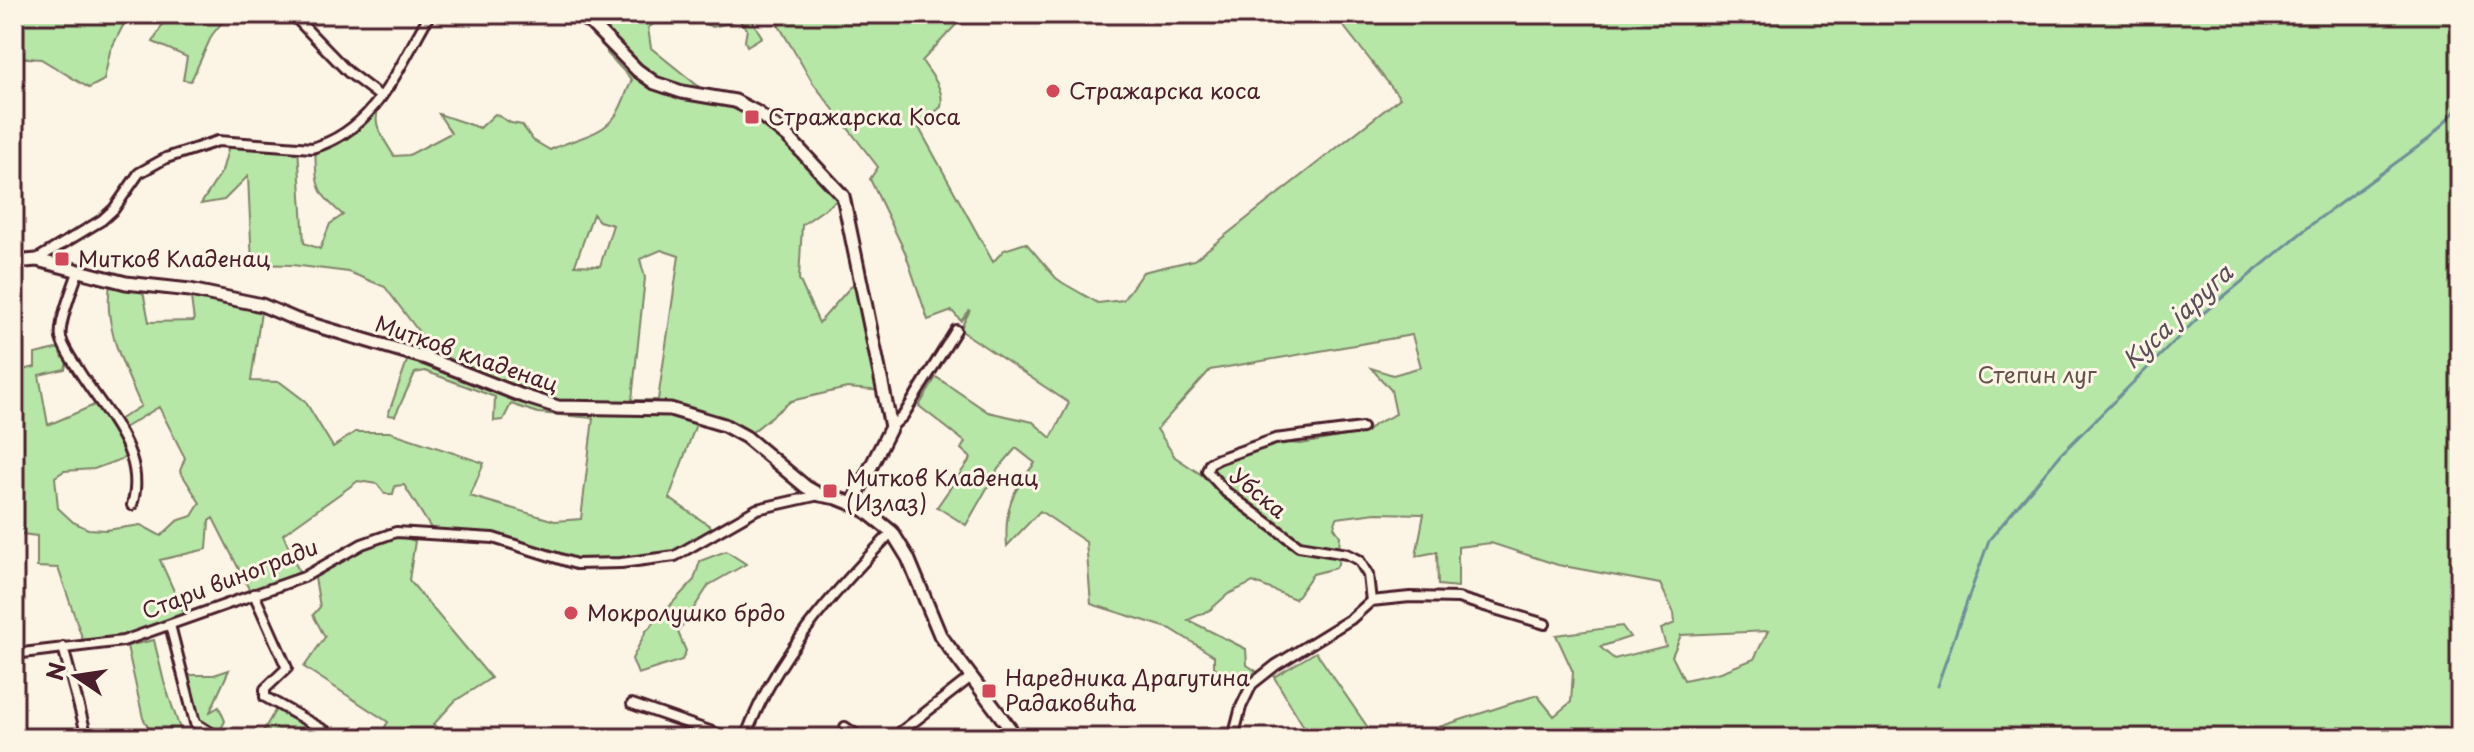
<svg xmlns="http://www.w3.org/2000/svg" width="2474" height="752" viewBox="0 0 2474 752" font-family="'Playpen Sans',sans-serif">
<style>
.green{fill:#b6e7a7;stroke:#808369;stroke-width:2;fill-rule:evenodd}
.lines{fill:none;stroke-linecap:round;stroke-linejoin:round}
.stream{stroke:#708f99;stroke-width:3}
.street-casing{stroke:#4a1f2b;stroke-width:14}
.secondary-casing{stroke:#4a1f2b;stroke-width:17}
.street{stroke:#fcf5e5;stroke-width:8}
.secondary{stroke:#fcf5e5;stroke-width:11}
.poi-dot{fill:#d1495b;stroke:#fcf5e5;stroke-width:3}
.labels{text-anchor:middle;stroke-width:6;stroke-linejoin:round;paint-order:stroke}
.poi-label{font-size:22px;fill:#4a1f2b;stroke:#fcf5e5;text-anchor:start}
.street-label{font-size:22px;fill:#4a1f2b;stroke:#fcf5e5}
.park-label{font-size:22px;fill:#65514a;stroke:#fcf5e5}
.water-label{font-size:24px;font-style:italic;fill:#5a4e59;stroke:#fcf5e5}
</style>
<rect width="100%" height="100%" fill="#fcf5e5"/>
<filter id="ink" filterUnits="userSpaceOnUse"><feTurbulence type="fractalNoise" baseFrequency=".0125" numOctaves="2"/><feDisplacementMap in="SourceGraphic" scale="16" xChannelSelector="R" yChannelSelector="G"/><feConvolveMatrix kernelMatrix="1 2 1 2 8 2 1 2 1" color-interpolation-filters="sRGB"/></filter>
<g filter="url(#ink)">
<g class="green">
<polygon points="22,14 129,14 110,51 104,80 89,88 41,59 14,57 14,41"/>
<polygon points="168,14 228,15 212,35 191,81 183,80 187,57 153,42"/>
<path d="M578,14H667L648,28L651,48L698,86L684,91L745,105L843,196L802,225L799,279L819,323L860,276L883,391L847,388L791,401L746,437L699,416L669,498L717,531L677,553L577,568L545,558L512,544L434,533L404,485L395,486L393,494H385L377,484L358,481L283,534L300,574L251,593L213,518L209,521L207,549L160,560L187,620L119,642L85,646L58,568L37,567V536L14,533V366L23,370L35,367V354L64,347L69,355L65,369L39,375L48,425L99,403L114,423L141,406C124,367 101,323 111,280L142,286L149,322L194,321L190,290L262,305L251,381L280,382L305,401L333,447L355,432H390L484,463L470,496L555,521L581,519L593,418L538,413L511,404L503,420L494,421L495,397L425,371L415,373L395,416L388,415L407,361L421,351L422,336L385,287L349,272L292,265L252,264L248,176L224,200L201,204L222,171L230,142L298,147L304,243L320,249L330,224L343,215C313,190 317,184 315,147L350,131L390,82C372,121 371,119 394,156L409,155L451,133L439,114L480,128L495,114L511,123L522,125L533,140L550,150C573,138 601,137 616,115C623,104 626,92 632,80L607,53L606,37ZM593,214L599,221L613,225L600,266L575,265ZM661,250L679,256L658,400H632L645,278L640,259ZM159,407L185,458L180,471L200,503L192,516L177,521L161,536L141,525L106,530L88,529L73,522L58,508L55,477L64,471L94,469L132,455L119,431Z"/>
<polygon points="711,14 748,14 762,37 747,46 745,41 747,29 739,20 713,27 705,24"/>
<path d="M772,14H966L922,61C932,76 945,89 941,107L918,126L993,262L1004,250L1026,243L1056,278L1063,283L1098,303L1123,300L1143,272L1194,260L1400,98L1334,14H2460V738H1449L1439,727L1537,695L1554,716L1571,702L1573,672L1556,635L1622,626L1630,637L1600,647L1614,659L1666,646L1661,629L1675,623L1674,613L1660,584L1558,565L1491,543L1458,547V587L1438,585L1437,552L1416,556L1424,514L1376,513L1337,518L1334,527L1340,536L1338,564L1336,568L1313,574L1295,599L1253,582L1228,594L1210,610L1188,620L1246,649L1247,665L1256,671L1244,685L1214,667V656L1171,629L1091,604L1086,542L1040,511L1007,546C1004,508 1012,491 1035,463L1016,448L998,469L966,525L937,507L971,458L961,449L965,442L919,406L936,377L988,412L1033,422L1051,438L1069,403L960,330L970,310L961,321L952,311L928,320L905,252L870,179L878,167L813,83ZM1412,335L1421,367L1393,375L1371,368L1391,390L1396,414L1375,424L1367,432L1301,444L1276,442L1234,457L1202,475L1175,457L1157,429L1210,370ZM1768,631L1754,659L1721,672L1684,680L1672,656L1681,635Z"/>
<polygon points="395,535 415,541 409,580 491,678 455,701 433,725 457,738 378,738 388,722 304,667 325,637 313,615 320,607 314,572 372,544"/>
<polygon points="726,551 746,564 709,585 678,632 686,651 682,660 638,674 632,659 646,631 694,580 700,561"/>
<polygon points="154,640 164,682 183,738 154,738 143,718 127,646"/>
<polygon points="1316,652 1371,732 1378,738 1313,738 1307,732 1274,677"/>
<polygon points="229,670 210,712 219,707 225,721 217,737 197,725 186,675 214,675"/>
<polygon points="276,709 328,738 259,738"/>
</g>
<g class="lines">
<polyline class="stream" points="1937,686 1989,540 2062,453 2201,315 2317,220 2430,138 2460,106"/>
<defs>
<g id="street">
<polyline points="292,14 348,72 381,97"/>
<path d="M37,259L102,220L114,209L139,173L166,158L218,141L312,148C376,130 399,66 430,14"/>
<path d="M78,272C73,288 58,323 61,338C64,350 73,361 79,371C104,412 148,453 132,505"/>
<polyline points="891,427 903,416 956,330"/>
<polyline points="1362,428 1275,439 1218,459 1210,463 1207,471 1226,492 1299,546 1347,554 1359,560 1368,575 1371,601"/>
<polyline points="254,594 287,668 265,689 265,697 338,738"/>
<polyline points="170,625 195,723 219,738"/>
<polyline points="63,647 86,733"/>
<polyline points="14,654 123,641 304,577 362,544 396,532 493,538 576,564 621,563 675,556 757,509 819,495"/>
<polyline points="632,704 730,738"/>
<polyline points="845,727 861,738"/>
<path d="M745,738C775,657 833,593 892,532"/>
<polyline points="893,738 971,677"/>
<polyline points="1233,738 1241,707 1252,684 1276,665 1351,619 1371,601 1410,597 1458,598 1545,624"/>
</g>
<g id="secondary">
<polyline points="578,14 592,24 637,70 655,83 682,92 735,101 758,113 789,138 843,196 891,427 852,504"/>
<polyline points="14,262 37,260 126,283 190,290 262,305 297,320 426,358 520,395 558,407 670,409 724,425 746,437 806,487 820,495 837,498 862,508 892,532 908,558 940,635 1017,738"/>
</g>
</defs>
<use href="#street" class="street-casing"/>
<use href="#secondary" class="secondary-casing"/>
<use href="#street" class="street"/>
<use href="#secondary" class="secondary"/>
</g>
</g>
<g class="poi-dot">
<circle cx="1053" cy="91" r="8"/>
<rect x="744" y="109" width="16" height="16" rx="4"/>
<rect x="54" y="251" width="16" height="16" rx="4"/>
<rect x="822" y="483" width="16" height="16" rx="4"/>
<circle cx="571" cy="613" r="8"/>
<rect x="981" y="683" width="16" height="16" rx="4"/>
</g>
<g class="labels">
<g class="poi-label">
<text x="1069" y="99">Стражарска коса</text>
<text x="768" y="125">Стражарска Коса</text>
<text x="78" y="267">Митков Кладенац</text>
<text x="846" y="486">Митков Кладенац<tspan x="846" dy="25">(Излаз)</tspan></text>
<text x="587" y="621">Мокролушко брдо</text>
<text x="1005" y="686">Наредника Драгутина<tspan x="1005" dy="25">Радаковића</tspan></text>
</g>
<g class="street-label">
<text transform="translate(467 354) rotate(19)" y="8">Митков кладенац</text>
<text transform="translate(1258 493) rotate(39)" y="8">Убска</text>
<text transform="translate(230 579) rotate(-21)" y="8">Стари виногради</text>
</g>
<g class="park-label">
<text x="2037" y="383">Степин луг</text>
</g>
<g class="water-label">
<text transform="translate(2178 317) rotate(-43)" y="8">Куса јаруга</text>
</g>
</g>
<rect width="2474" height="752" fill="none" stroke="#fcf5e5" stroke-width="48"/>
<rect x="24" y="24" width="2426" height="704" fill="none" stroke="#4a1f2b" stroke-width="3" filter="url(#ink)"/>
<g transform="translate(76 676) rotate(283)" stroke="#fcf5e5" stroke-width="6" paint-order="stroke">
<path d="M0-6L14 30L0 20L-14 30Z" fill="#4a1f2b"/>
<text y="-12" font-size="22" font-weight="bold" text-anchor="middle" fill="#4a1f2b">N</text>
</g>
</svg>
